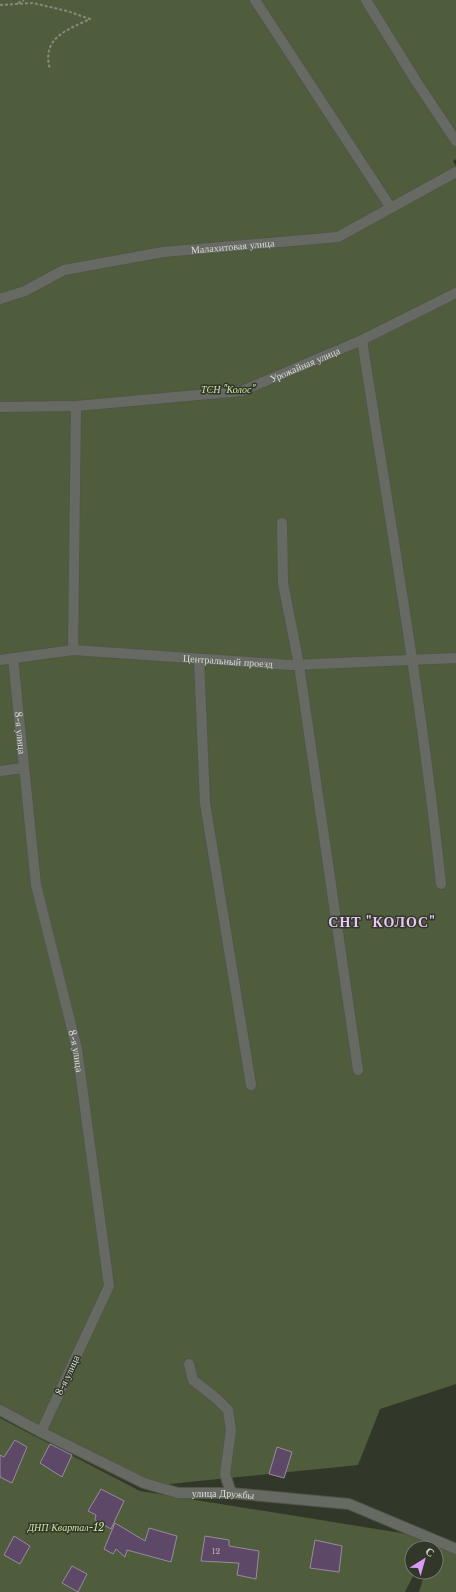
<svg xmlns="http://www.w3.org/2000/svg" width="456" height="1592" viewBox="0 0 456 1592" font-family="'Libre Baskerville',serif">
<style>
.green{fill:#505d3c}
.building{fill:#5e4868;stroke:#978c9c}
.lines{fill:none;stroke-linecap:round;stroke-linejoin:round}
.minor-casing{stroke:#505648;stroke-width:12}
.path{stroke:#858a7e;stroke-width:2;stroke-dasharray:3 2;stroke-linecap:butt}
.minor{stroke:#676a63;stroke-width:10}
.labels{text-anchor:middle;stroke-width:3;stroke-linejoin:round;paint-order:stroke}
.number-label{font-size:8px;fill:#bab7b8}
.street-label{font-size:10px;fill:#d9dcd3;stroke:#323829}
.park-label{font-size:10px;font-style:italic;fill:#cde6a6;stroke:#323829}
.district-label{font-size:14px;font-weight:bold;letter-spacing:1px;fill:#eac6fa;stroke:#323829}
</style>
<rect width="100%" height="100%" fill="#323829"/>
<g class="green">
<polygon points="0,0 456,0 456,159 453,161 456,166 456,1384 380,1409 358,1465 159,1485 0,1406"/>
<polygon points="0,1418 140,1491 426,1537 456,1553 456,1592 419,1592 425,1572 436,1572 436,1548 412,1548 412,1572 415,1572 405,1592 0,1592"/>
</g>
<g class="building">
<polygon points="15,1440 27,1447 12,1483 0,1477 0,1455 4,1457"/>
<polygon points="50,1444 72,1455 62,1477 40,1463"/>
<polygon points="277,1447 292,1452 284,1478 269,1474"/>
<polygon points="101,1489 124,1501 111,1529 95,1520 96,1515 88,1511"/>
<polygon points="115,1523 145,1541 149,1528 177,1536 171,1562 127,1550 125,1557 116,1549 113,1554 104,1549"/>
<polygon points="14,1536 30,1546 20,1564 4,1555"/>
<polygon points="205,1536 229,1540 229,1546 259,1551 256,1579 237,1575 239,1563 201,1561"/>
<polygon points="315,1540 342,1546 339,1572 310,1568"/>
<polygon points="72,1566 87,1574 78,1592 62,1583"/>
</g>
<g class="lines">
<defs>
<g id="minor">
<polyline points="255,0 391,208"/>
<polyline points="366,0 416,81 456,141"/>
<path id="s1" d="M0,299L25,291L64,270L163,252L338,237L456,172"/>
<path d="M362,340C390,521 422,702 441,884"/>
<path id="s2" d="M0,407L76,406L242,391L362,340L456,293"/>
<polyline points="282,523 283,583 299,665 358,1070"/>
<polyline points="73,650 76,406"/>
<path id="s3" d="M13,658L36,885L77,1049L109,1286L41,1432"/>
<polyline points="199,659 205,803 251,1085"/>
<path id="s4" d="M0,660L73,650L292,665L456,658"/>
<polyline points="0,771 24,768"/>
<polyline points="189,1364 193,1380 217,1399 228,1410 231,1430 225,1474 231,1493"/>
<path id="s5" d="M0,1410L41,1432L144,1483L178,1493H231L349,1504L456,1549"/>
</g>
</defs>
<use href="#minor" class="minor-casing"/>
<g class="path">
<polyline points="18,3 24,0"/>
<path d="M0,5L33,3L67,11L90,19C67,30 41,38 50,69"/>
</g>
<use href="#minor" class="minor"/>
</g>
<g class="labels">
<g class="number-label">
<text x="216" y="1554">12</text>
</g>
<g class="street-label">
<text dy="4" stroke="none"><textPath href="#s1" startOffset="241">Малахитовая улица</textPath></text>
<text dy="4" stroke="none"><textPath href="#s2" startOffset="311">Урожайная улица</textPath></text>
<text dy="4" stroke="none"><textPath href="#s4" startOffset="229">Центральный проезд</textPath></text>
<text dy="4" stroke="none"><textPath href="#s3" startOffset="75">8-я улица</textPath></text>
<text dy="4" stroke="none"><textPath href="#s3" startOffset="399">8-я улица</textPath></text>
<text transform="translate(67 1375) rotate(-65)" y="4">8-я улица</text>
<text dy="4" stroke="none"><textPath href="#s5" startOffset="242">улица Дружбы</textPath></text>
</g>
<g class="park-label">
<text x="228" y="393">ТСН "Колос"</text>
<text x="66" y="1531">ДНП Квартал-12</text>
</g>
<g class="district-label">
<text x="382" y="927">СНТ "КОЛОС"</text>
</g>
</g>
<g transform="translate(424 1560) rotate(37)"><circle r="19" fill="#323829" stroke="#757a6d"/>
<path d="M0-3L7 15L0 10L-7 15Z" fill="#db9af6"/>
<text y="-6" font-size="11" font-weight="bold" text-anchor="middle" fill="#d9dcd3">С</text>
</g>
</svg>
